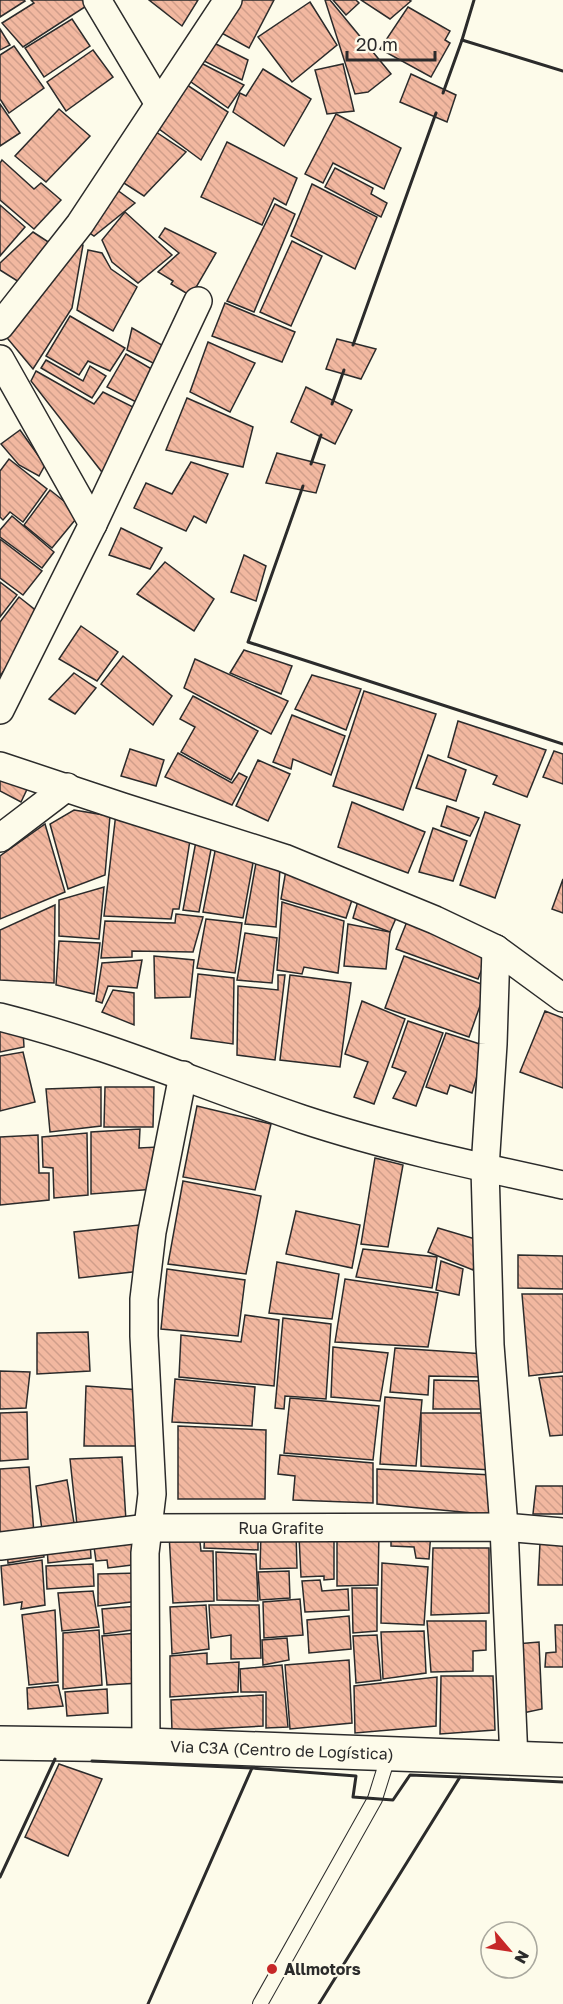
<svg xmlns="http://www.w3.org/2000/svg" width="563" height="2004" viewBox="0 0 563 2004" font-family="'Golos Text',sans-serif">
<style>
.building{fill:url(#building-back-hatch);stroke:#2b2b2b;stroke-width:1.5}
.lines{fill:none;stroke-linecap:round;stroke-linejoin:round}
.service-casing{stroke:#2b2b2b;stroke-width:16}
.minor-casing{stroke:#2b2b2b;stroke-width:30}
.tertiary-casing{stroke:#2b2b2b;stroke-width:36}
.service{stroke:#fdfbea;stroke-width:14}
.minor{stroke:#fdfbea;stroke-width:27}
.tertiary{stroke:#fdfbea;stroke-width:33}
.wall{stroke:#2b2b2b;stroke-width:3}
.poi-dot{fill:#c62828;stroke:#fdfbea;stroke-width:2}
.labels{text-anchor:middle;stroke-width:4.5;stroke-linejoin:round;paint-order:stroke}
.street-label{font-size:16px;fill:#2b2b2b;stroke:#fdfbea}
.poi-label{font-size:16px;font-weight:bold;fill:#2b2b2b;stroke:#fdfbea;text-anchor:start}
</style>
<defs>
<pattern id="building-back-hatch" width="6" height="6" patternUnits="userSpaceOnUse" patternTransform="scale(1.5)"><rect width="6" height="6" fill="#f2b8a0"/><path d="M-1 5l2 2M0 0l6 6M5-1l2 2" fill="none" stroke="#d09e8a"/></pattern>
</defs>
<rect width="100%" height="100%" fill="#fdfbea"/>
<g class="building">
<polygon points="0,0 24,0 25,1 0,17"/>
<polygon points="31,0 89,0 91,3 23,47 2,23 34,3"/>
<polygon points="149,0 198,0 182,26"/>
<polygon points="236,0 274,0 249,48 216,30"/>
<polygon points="325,0 330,0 391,74 368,92 355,94"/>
<polygon points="333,0 356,0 359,3 346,15"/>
<polygon points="361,0 409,0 411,1 390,19"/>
<polygon points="310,2 337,45 292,82 258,37"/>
<polygon points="408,7 450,31 445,40 450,43 431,77 380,49"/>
<polygon points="72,19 90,46 44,77 25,48"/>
<polygon points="0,29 10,45 0,50"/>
<polygon points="208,40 248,60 242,80 196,57"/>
<polygon points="14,46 44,88 9,113 0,99 0,55"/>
<polygon points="93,50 113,77 66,111 47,82"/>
<polygon points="195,60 244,85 228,108 184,77"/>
<polygon points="343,64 354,111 327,114 315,70"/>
<polygon points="263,69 311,99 284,146 233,112 240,93 246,96"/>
<polygon points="411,74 456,95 447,122 400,102"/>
<polygon points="181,81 228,112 201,160 151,123"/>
<polygon points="0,104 20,133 0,146"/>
<polygon points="59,109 90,136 46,182 15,156"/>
<polygon points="336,114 401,148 384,189 333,163 323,183 305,174"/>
<polygon points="147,126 186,152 144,196 116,178"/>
<polygon points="227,142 297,178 286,205 274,198 262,225 201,197"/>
<polygon points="2,160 34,189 41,183 61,200 34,229 0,200 0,163"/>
<polygon points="335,168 373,188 371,194 387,203 381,217 325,187"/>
<polygon points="312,184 377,217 355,269 291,236"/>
<polygon points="113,187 135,203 94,236 81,227"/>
<polygon points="275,204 295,214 254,312 227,301"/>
<polygon points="0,205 25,227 0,256"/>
<polygon points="125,212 172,255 138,283 112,262 102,240"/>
<polygon points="165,228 216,253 191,296 171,284 173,281 158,272 179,253 159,237"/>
<polygon points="33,232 56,247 27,287 0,270 0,263"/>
<polygon points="72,238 83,245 72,308 33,369 3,333"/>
<polygon points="292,241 322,256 291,326 260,312"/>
<polygon points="88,250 102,253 111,269 137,287 113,331 77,310"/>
<polygon points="225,303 295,332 282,362 212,336"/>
<polygon points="70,316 125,348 110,371 88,361 79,375 46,356"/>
<polygon points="132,328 167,348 159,366 127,350"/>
<polygon points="337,339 376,349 361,379 326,369"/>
<polygon points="208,342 255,363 230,412 190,392"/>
<polygon points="126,354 155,371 138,403 107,387"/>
<polygon points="46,360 83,381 90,366 106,376 92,398 41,368"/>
<polygon points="36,371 94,404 103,392 137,409 105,476 31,381"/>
<polygon points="306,387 352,410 335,444 291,422"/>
<polygon points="187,398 253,427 243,467 166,450"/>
<polygon points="20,430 45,465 39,476 19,465 1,444"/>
<polygon points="277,453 325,465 316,493 266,483"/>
<polygon points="9,459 47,489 23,522 10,512 3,520 0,517 0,471"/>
<polygon points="191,462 228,474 206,523 194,516 186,531 134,508 146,483 172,494"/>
<polygon points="50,490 80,514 52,548 24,525"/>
<polygon points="12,516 54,552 42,568 0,537 0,530"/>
<polygon points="121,528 162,548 150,569 109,555"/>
<polygon points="0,539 42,571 23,595 0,578"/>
<polygon points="244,555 266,566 256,601 231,592"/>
<polygon points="165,562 214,599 194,631 137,594"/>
<polygon points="0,582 17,595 0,617"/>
<polygon points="19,597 43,616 0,676 0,622"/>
<polygon points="81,626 118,652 97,681 59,659"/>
<polygon points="244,650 292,666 281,694 230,673"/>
<polygon points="123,656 172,696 153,725 101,684"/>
<polygon points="195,659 288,701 271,734 184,688"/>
<polygon points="74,673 96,688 75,714 49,699"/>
<polygon points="312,675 361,689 346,730 295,709"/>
<polygon points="364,691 436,714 403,810 333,786"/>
<polygon points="193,696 258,731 231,780 181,752 195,727 180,719"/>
<polygon points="292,715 345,736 331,775 293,759 291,769 273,762"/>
<polygon points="458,721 546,750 527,797 493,784 497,776 448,757"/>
<polygon points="130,749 164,760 156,786 121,776"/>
<polygon points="554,751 563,754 563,784 543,777"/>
<polygon points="178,753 232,783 239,773 247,777 232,805 165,777"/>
<polygon points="428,755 466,770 456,801 416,788"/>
<polygon points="258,760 290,774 268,821 236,806"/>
<polygon points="0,770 31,781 21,802 0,791"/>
<polygon points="352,802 425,832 408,873 338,847"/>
<polygon points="447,806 479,818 470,836 441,826"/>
<polygon points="74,810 110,816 105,875 68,889 50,824"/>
<polygon points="485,812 520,825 495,898 460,885"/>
<polygon points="116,813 191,834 179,909 173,909 171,919 104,916"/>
<polygon points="45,824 65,892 0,919 0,856"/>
<polygon points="433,828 467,841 453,881 419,872"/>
<polygon points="197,836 213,839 199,912 183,910"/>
<polygon points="217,841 255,852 243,918 203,912"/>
<polygon points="256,863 280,869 276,927 245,924"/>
<polygon points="287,864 355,891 346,918 281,899"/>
<polygon points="563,879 563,913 552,909"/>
<polygon points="104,887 99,939 59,936 59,900"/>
<polygon points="360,894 400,909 390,932 353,918"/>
<polygon points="282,902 344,921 338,973 304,967 302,974 277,970"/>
<polygon points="55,905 54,983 0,980 0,930"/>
<polygon points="176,914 203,917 193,952 132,951 132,957 101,958 105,921 175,923"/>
<polygon points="410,914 489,951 478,979 396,949"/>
<polygon points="206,919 242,923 235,973 197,968"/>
<polygon points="348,924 390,932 386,969 344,966"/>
<polygon points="245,933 277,938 272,983 237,980"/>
<polygon points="59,941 100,943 94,994 56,985"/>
<polygon points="154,956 194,960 190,997 155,998"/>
<polygon points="404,956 487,986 469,1037 385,1008"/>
<polygon points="142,960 137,988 108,986 102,1003 96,1001 102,963"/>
<polygon points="198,974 234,978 233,1044 191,1038"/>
<polygon points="278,975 285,975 275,1060 237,1055 238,986 278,990"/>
<polygon points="290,975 351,983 340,1067 280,1060"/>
<polygon points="113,990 134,993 134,1025 102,1012"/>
<polygon points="362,1001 405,1019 374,1104 354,1097 368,1062 345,1054"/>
<polygon points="545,1011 563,1018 563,1088 520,1072"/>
<polygon points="408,1021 443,1033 416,1106 393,1098 406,1072 392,1067"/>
<polygon points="0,1024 23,1030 24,1047 0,1052"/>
<polygon points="446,1033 486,1046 472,1093 450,1085 447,1094 426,1087"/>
<polygon points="23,1052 35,1102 0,1111 0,1056"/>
<polygon points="101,1087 101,1126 50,1132 46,1089"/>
<polygon points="105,1087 154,1087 153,1127 104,1127"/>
<polygon points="197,1106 271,1124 255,1190 183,1177"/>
<polygon points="140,1129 139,1148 158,1147 155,1189 91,1194 91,1132"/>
<polygon points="87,1133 88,1195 54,1198 53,1168 43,1167 42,1137"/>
<polygon points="38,1135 39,1173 49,1173 49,1200 0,1205 0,1137"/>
<polygon points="375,1158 403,1165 388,1247 361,1244"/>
<polygon points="183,1181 261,1196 246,1274 168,1264"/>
<polygon points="296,1211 360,1225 352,1268 286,1254"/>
<polygon points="139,1225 141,1271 79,1278 74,1232"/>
<polygon points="438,1228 482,1241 473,1270 428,1252"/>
<polygon points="363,1249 437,1257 432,1288 356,1277"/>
<polygon points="518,1255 563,1256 563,1289 518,1288"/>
<polygon points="441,1261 463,1269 459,1295 436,1290"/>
<polygon points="277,1262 339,1274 332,1319 269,1313"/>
<polygon points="167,1269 245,1280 238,1336 161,1329"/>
<polygon points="345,1279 438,1293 428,1347 335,1342"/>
<polygon points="522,1294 563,1294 563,1372 529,1376"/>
<polygon points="245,1315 279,1320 274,1386 179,1377 181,1335 241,1342"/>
<polygon points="283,1318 331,1324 326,1399 285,1396 284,1409 275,1408"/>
<polygon points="88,1332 90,1371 37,1374 37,1333"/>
<polygon points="333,1347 388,1353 380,1401 331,1397"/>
<polygon points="395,1348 485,1354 484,1377 429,1376 428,1395 390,1392"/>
<polygon points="0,1371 30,1372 26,1408 0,1409"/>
<polygon points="563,1376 563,1435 550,1436 539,1378"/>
<polygon points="175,1379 255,1387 252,1426 172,1422"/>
<polygon points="434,1380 484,1381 487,1409 433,1409"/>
<polygon points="86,1386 141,1390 142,1446 84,1446"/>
<polygon points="385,1397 422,1400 416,1466 380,1464"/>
<polygon points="290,1398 379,1406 373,1460 284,1453"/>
<polygon points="27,1412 28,1459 0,1461 0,1413"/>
<polygon points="421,1413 486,1413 492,1470 421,1466"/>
<polygon points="178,1426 266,1430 265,1499 178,1499"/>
<polygon points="280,1455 373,1463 373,1503 293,1500 295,1476 278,1474"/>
<polygon points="122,1457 126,1521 77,1525 70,1459"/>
<polygon points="29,1467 34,1534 0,1538 0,1469"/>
<polygon points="377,1469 492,1475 494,1515 377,1504"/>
<polygon points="67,1480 74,1523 42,1530 36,1486"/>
<polygon points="536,1486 563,1486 563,1514 533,1514"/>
<polygon points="205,1531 258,1533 258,1550 204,1548"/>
<polygon points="431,1531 429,1559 416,1558 414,1547 391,1546 391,1532"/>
<polygon points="334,1532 334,1579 324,1580 324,1576 301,1577 299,1536"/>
<polygon points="379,1532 378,1585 337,1586 337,1533"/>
<polygon points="199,1533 201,1551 213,1551 214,1601 173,1603 169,1534"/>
<polygon points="261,1533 296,1533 297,1568 260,1569"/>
<polygon points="141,1535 140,1564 108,1568 107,1560 96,1561 93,1540"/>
<polygon points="90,1540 91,1558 48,1563 47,1545"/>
<polygon points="540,1543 563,1545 563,1585 538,1585"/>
<polygon points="42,1545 44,1557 8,1563 7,1549"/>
<polygon points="433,1548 489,1548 489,1613 431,1615"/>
<polygon points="216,1552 256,1554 258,1601 217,1600"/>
<polygon points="42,1560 45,1605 21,1609 22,1602 4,1605 1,1566"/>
<polygon points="382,1563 428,1567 424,1625 381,1623"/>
<polygon points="93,1564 94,1586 47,1589 46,1566"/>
<polygon points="289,1571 290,1598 260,1600 258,1572"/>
<polygon points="139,1573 139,1601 98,1606 98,1574"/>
<polygon points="320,1580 322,1591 348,1589 349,1610 305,1612 302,1581"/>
<polygon points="352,1588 377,1588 377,1631 353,1633"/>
<polygon points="93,1591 99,1627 62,1631 58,1593"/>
<polygon points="300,1599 303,1635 264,1638 263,1602"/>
<polygon points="206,1605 209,1649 172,1654 170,1607"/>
<polygon points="209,1605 259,1605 261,1658 231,1659 231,1635 211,1638"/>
<polygon points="138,1606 139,1629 104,1634 102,1609"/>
<polygon points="55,1610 58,1682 29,1685 22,1615"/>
<polygon points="349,1616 351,1649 309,1653 307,1620"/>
<polygon points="427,1621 486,1621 486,1650 473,1651 473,1671 431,1672"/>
<polygon points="555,1625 563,1625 563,1667 545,1667 546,1653 556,1652"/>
<polygon points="99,1630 102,1685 63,1689 63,1633"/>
<polygon points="424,1631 426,1673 383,1679 381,1632"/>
<polygon points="138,1633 139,1683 107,1685 102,1636"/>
<polygon points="377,1635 381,1680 356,1683 353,1636"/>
<polygon points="287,1638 289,1660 263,1665 262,1640"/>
<polygon points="539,1642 542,1709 518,1714 516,1644"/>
<polygon points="207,1653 207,1664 239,1662 238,1692 170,1697 170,1656"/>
<polygon points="349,1660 352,1723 290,1729 285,1665"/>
<polygon points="282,1665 288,1727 266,1728 266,1692 241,1692 240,1669"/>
<polygon points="441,1676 493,1676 495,1730 440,1734"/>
<polygon points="437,1677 436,1726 355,1733 354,1686"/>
<polygon points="58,1685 63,1706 28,1709 27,1688"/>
<polygon points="107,1689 108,1713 67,1716 65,1692"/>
<polygon points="263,1695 263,1726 172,1731 171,1700"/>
<polygon points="59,1764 102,1779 68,1856 25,1837"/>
</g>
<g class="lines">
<defs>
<polyline id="service" points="260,2004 375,1799 389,1754"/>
<g id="minor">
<polyline points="97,0 159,104"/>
<polyline points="0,326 80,224 228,0"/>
<polyline points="0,359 93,524"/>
<polyline points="0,710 93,524 198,301"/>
<polyline points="0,766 123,807 284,858 435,920 496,949 563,998"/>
<polyline points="0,838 67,787"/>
<polyline points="496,949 493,1044 485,1168 490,1345 504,1527 514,1760"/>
<path d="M0,1017C104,1043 201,1085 302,1119C387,1147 476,1166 563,1185"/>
<polyline points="0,1546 148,1528 504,1527 563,1532"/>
<polyline points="146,1745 145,1553 152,1494 144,1336 144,1299 152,1232 183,1075"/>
</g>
<polyline id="tertiary" points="0,1743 146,1745 563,1760"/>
</defs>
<use href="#service" class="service-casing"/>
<use href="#minor" class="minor-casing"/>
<use href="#tertiary" class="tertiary-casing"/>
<use href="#service" class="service"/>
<use href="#minor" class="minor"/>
<use href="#tertiary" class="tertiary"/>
<g class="wall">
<polyline points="474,0 462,40 563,71"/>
<polyline points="443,93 462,40"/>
<polyline points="353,345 436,113"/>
<polyline points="332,404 344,370"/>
<polyline points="311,464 321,435"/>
<polyline points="303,486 248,642 563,744"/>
<polyline points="92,1761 252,1768 356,1776 353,1797 393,1800 410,1775 460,1777"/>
<polyline points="0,1877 55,1759"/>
<polyline points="148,2004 252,1768"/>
<polyline points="319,2004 460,1777 563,1782"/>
</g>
</g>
<circle class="poi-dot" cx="272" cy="1969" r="6"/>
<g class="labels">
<g class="street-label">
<text x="281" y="1534">Rua Grafite</text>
<text transform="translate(282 1750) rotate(2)" y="6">Via C3A (Centro de Logística)</text>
</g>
<g class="poi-label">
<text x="284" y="1975">Allmotors</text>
</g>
</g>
<g transform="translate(509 1950) rotate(119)"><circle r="28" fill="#fdfbea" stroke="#a9a89e" stroke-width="1.5"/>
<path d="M0-4.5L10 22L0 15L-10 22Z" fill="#c62828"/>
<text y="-9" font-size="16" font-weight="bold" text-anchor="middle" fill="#2b2b2b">N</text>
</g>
<path d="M347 51v9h88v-9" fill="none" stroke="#2b2b2b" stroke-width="3"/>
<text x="356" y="51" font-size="18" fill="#2b2b2b" stroke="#fdfbea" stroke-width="4.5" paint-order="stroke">20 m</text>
</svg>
